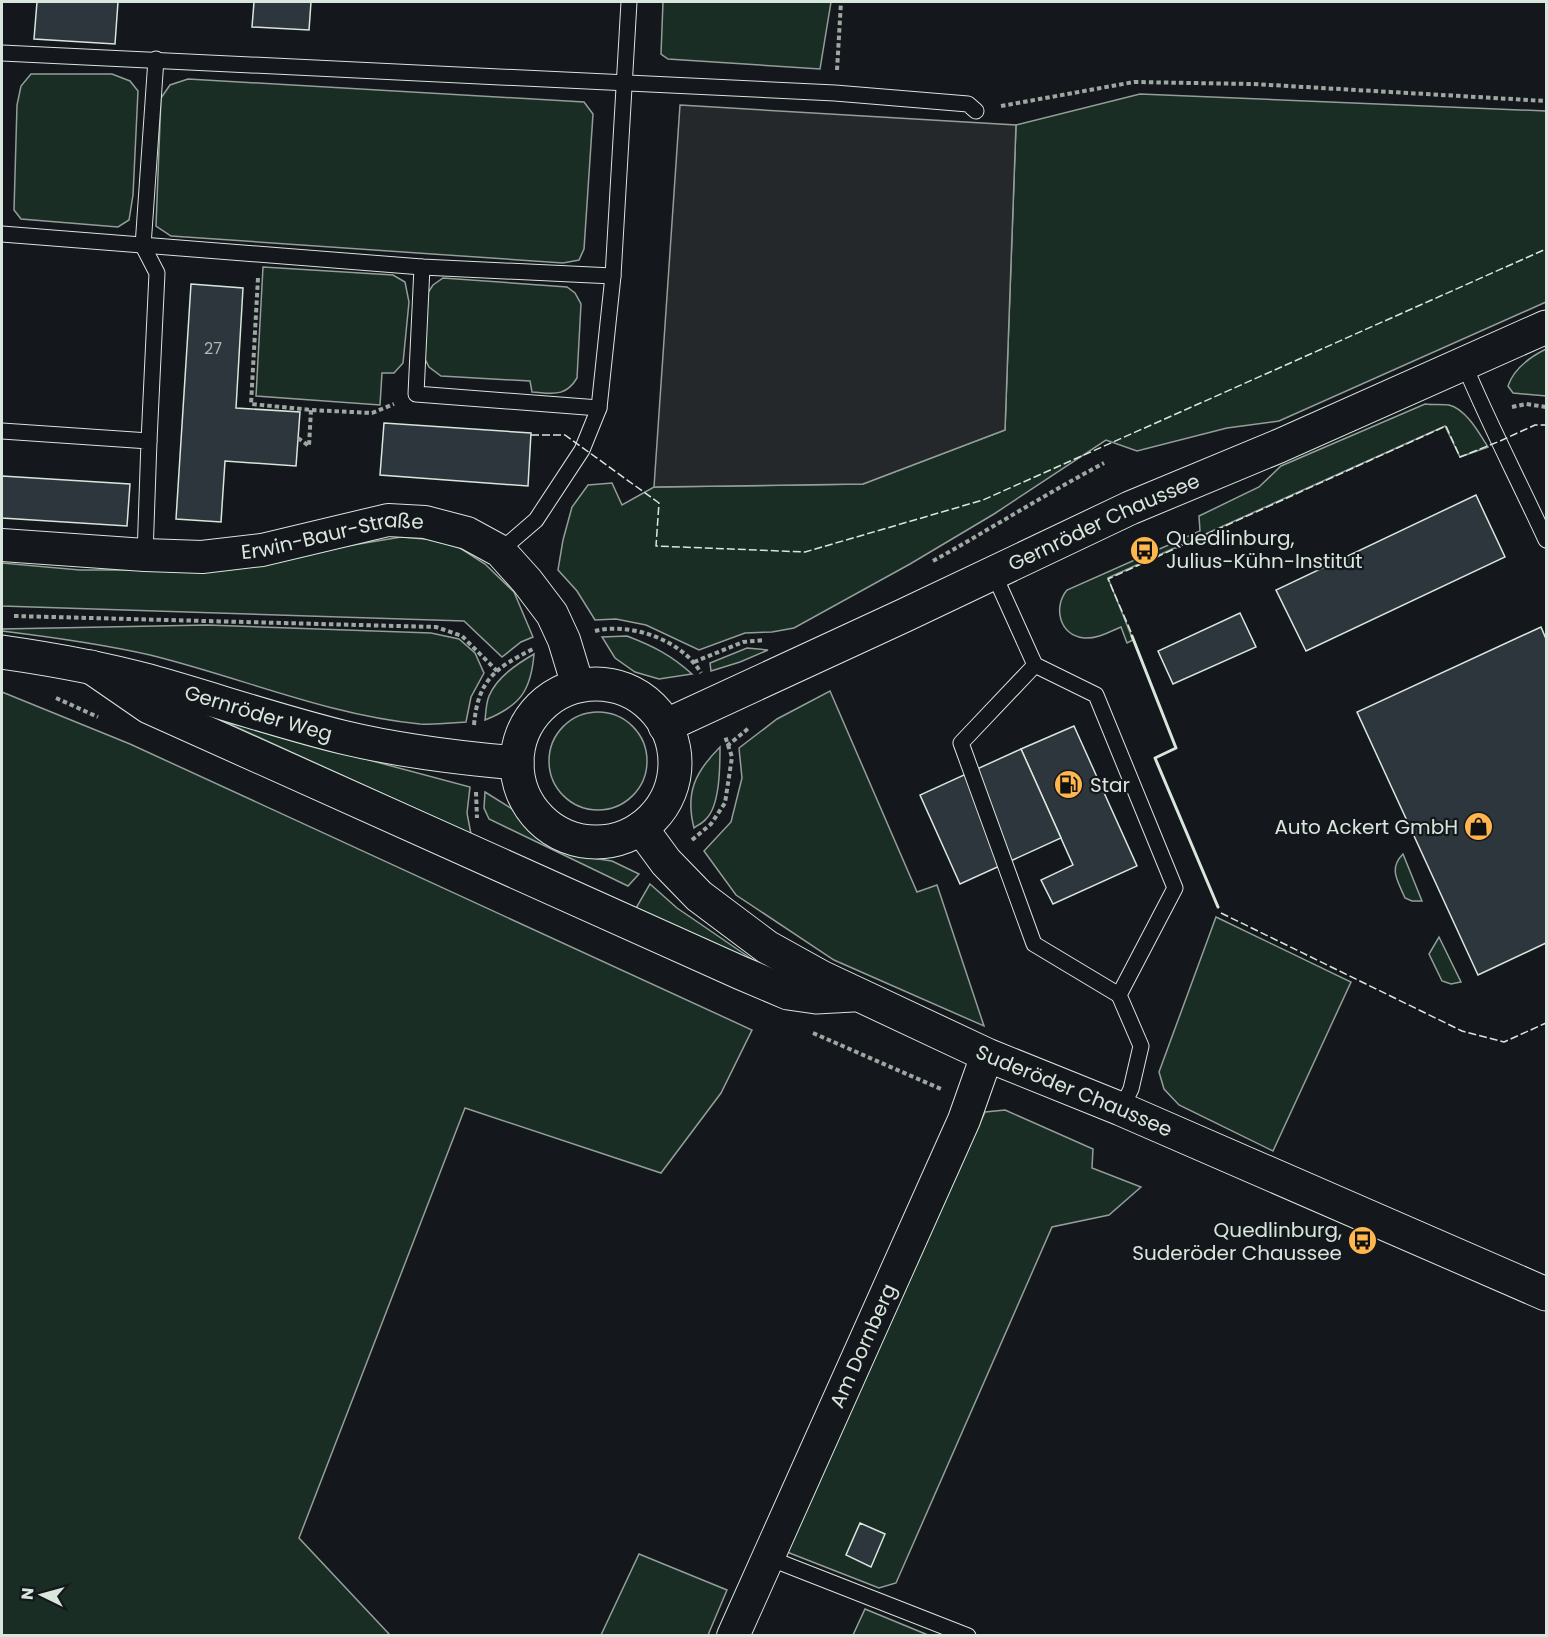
<svg xmlns="http://www.w3.org/2000/svg" width="1548" height="1637" viewBox="0 0 1548 1637" font-family="Poppins,sans-serif">
<style>
.green{fill:#1a2d24;stroke:#939e99;stroke-width:1.5}
.parking{fill:#24282b;stroke:#939e99;stroke-width:1.5}
.building{fill:#2c363c;stroke:#d8e6dc;stroke-width:1.5}
.lines{fill:none;stroke-linecap:round;stroke-linejoin:round}
.lane-casing{stroke:#d8e6dc;stroke-width:17}
.street-casing{stroke:#d8e6dc;stroke-width:34}
.secondary-casing{stroke:#d8e6dc;stroke-width:35}
.path{stroke:#9da8a2;stroke-width:4;stroke-dasharray:4.5 3;stroke-linecap:butt}
.lane{stroke:#14181c;stroke-width:15}
.street{stroke:#14181c;stroke-width:32}
.secondary{stroke:#14181c;stroke-width:33}
.fence{stroke:#d8e6dc;stroke-width:1.5;stroke-dasharray:8 3;stroke-linecap:butt}
.wall{stroke:#d8e6dc;stroke-width:3}
.labels{text-anchor:middle;stroke-width:4.5;stroke-linejoin:round;paint-order:stroke}
.number-label{font-size:16px;fill:#adbab4}
.street-label{font-size:20px;fill:#d8e6dc;stroke:#14181c}
.poi-label{font-size:20px;fill:#d8e6dc;stroke:#14181c;text-anchor:start}
</style>
<rect width="100%" height="100%" fill="#14181c"/>
<g class="green">
<polygon points="663,2 831,2 820,69 668,59 661,54"/>
<polygon points="31,74 112,74 130,81 138,91 133,195 129,220 118,227 21,219 14,210 17,105 21,86"/>
<polygon points="188,79 584,102 593,114 584,249 579,260 563,263 171,236 156,226 161,98 170,85"/>
<polygon points="1140,94 1546,111 1546,302 1279,421 1227,428 1137,451 1106,440 994,514 910,564 794,628 772,632 745,633 699,650 646,625 616,619 595,620 577,591 558,570 563,540 572,507 588,485 612,483 622,505 654,487 863,484 1005,430 1016,125"/>
<polygon points="263,267 393,275 405,282 409,302 403,363 394,373 382,373 380,405 256,396"/>
<path d="M443,278L567,287L575,293L581,304L577,378C565,398 552,393 532,392L530,381L441,376L429,367L424,357L427,294L433,285Z"/>
<path d="M1546,349V396L1513,393L1508,386C1514,368 1530,357 1546,349Z"/>
<path d="M1425,404C1433,405 1442,404 1449,405C1466,409 1479,433 1488,447L1460,457L1445,426L1108,578L1133,640L1127,643L1121,627C1109,632 1097,639 1084,638C1059,635 1053,607 1067,590L1200,531L1199,516L1259,487L1281,466Z"/>
<polygon points="401,537 436,540 460,548 485,564 514,592 533,637 521,642 502,657 464,621 2,606 2,563 80,570 202,570"/>
<path d="M207,625L431,633L459,639L475,653L484,673L471,697L466,722C451,723 435,725 420,724C327,715 240,677 150,655C102,644 51,637 2,631V629Z"/>
<path d="M627,636C653,646 671,655 692,674L659,679L635,672L615,658L602,637Z"/>
<polygon points="747,648 768,650 740,662 711,671 710,663"/>
<path d="M534,654C531,691 520,706 485,720C486,712 486,703 489,696C497,677 517,664 534,654Z"/>
<polygon points="830,691 917,892 937,885 984,1026 834,960 736,895 704,851 731,822 742,778 739,748 777,719"/>
<polygon points="2,692 130,744 752,1030 721,1093 661,1173 465,1108 299,1538 390,1635 2,1635"/>
<circle cx="598" cy="761" r="49"/>
<polygon points="223,721 470,787 467,813 471,834"/>
<path d="M720,747C720,766 720,806 706,819C703,823 698,825 694,828C685,793 695,772 720,747Z"/>
<polygon points="485,792 514,810 533,832 551,845 578,856 612,861 639,874 628,886 489,819 484,808"/>
<path d="M1403,854L1422,901H1412L1405,898C1398,881 1388,869 1403,854Z"/>
<polygon points="650,884 677,908 759,964 635,910"/>
<polygon points="1216,917 1351,982 1273,1151 1179,1105 1164,1089 1159,1072"/>
<polygon points="1439,937 1461,982 1451,984 1442,981 1429,954"/>
<polygon points="1005,1110 1093,1149 1092,1168 1141,1187 1109,1215 1052,1227 896,1583 879,1588 787,1552 985,1112"/>
<polygon points="639,1554 727,1590 708,1635 601,1635"/>
<polygon points="865,1609 928,1635 853,1635"/>
</g>
<polygon class="parking" points="680,105 1016,125 1005,430 863,484 654,487"/>
<g class="building">
<polygon points="37,2 118,2 115,44 34,39"/>
<polygon points="254,2 311,2 309,30 252,27"/>
<polygon points="191,284 243,288 236,408 300,412 296,466 225,461 221,522 176,519"/>
<polygon points="384,423 531,433 528,486 380,475"/>
<polygon points="2,476 130,484 127,526 2,518"/>
<polygon points="1476,495 1505,557 1306,651 1276,590"/>
<polygon points="1240,613 1256,647 1173,684 1158,651"/>
<polygon points="1541,627 1546,639 1546,943 1478,975 1357,712"/>
<polygon points="1074,726 1137,866 1053,904 1041,880 1073,865 1021,749"/>
<polygon points="1021,749 1061,838 960,884 920,795"/>
<polygon points="860,1523 885,1534 871,1567 846,1555"/>
</g>
<g class="lines">
<defs>
<g id="lane">
<polyline points="2,53 835,93 968,104 976,111"/>
<polyline points="2,234 422,267 613,276"/>
<polyline points="422,267 416,394 599,408"/>
<path d="M1464,364C1489,424 1519,481 1546,540"/>
<polyline points="2,431 149,441 145,555"/>
<polyline points="149,441 157,273 143,246 156,59"/>
<polyline points="500,551 536,520 582,450 599,408 613,276 629,2"/>
<polyline points="993,572 1035,665 1096,695 1175,888 1119,995 1141,1046 1131,1089 1121,1109"/>
<polyline points="1035,665 961,743 1034,944 1119,995"/>
<polyline points="769,1558 968,1636"/>
</g>
<g id="street">
<path id="s1" d="M2,545L145,555L202,557L262,550L388,520L425,522L467,533L500,551L527,581L552,614L564,640L578,686"/>
<path id="s2" d="M733,1636L964,1120L987,1055"/>
</g>
<g id="secondary">
<path id="s3" d="M2,652C51,659 101,668 149,681C213,699 277,721 342,737C400,751 458,758 517,763"/>
<polyline points="91,667 149,707 741,973 788,993 816,997 853,995"/>
<circle cx="596" cy="763" r="79"/>
<path id="s4" d="M665,726L905,615L1130,508L1279,446L1546,327"/>
<path id="s5" d="M641,828L666,862L699,896L767,947L821,977L987,1055L1121,1109L1546,1294"/>
</g>
</defs>
<use href="#lane" class="lane-casing"/>
<use href="#street" class="street-casing"/>
<use href="#secondary" class="secondary-casing"/>
<g class="path">
<polyline points="837,70 841,2"/>
<polyline points="1001,106 1134,82 1253,84 1546,101"/>
<polyline points="258,278 251,404 311,410 372,413 394,404"/>
<polyline points="1512,407 1526,404 1546,407"/>
<polyline points="298,438 309,446 311,410"/>
<path d="M933,561C990,529 1046,494 1104,463"/>
<polyline points="14,616 436,627 462,636 497,671"/>
<path d="M595,631C631,622 682,640 701,673"/>
<polyline points="694,662 743,642 765,640"/>
<polyline points="56,698 98,717"/>
<path d="M474,725C478,680 495,668 533,649"/>
<polyline points="727,746 750,727"/>
<polyline points="476,792 477,818"/>
<polyline points="692,840 711,824 725,803 732,757 725,736"/>
<polyline points="813,1033 941,1089"/>
</g>
<use href="#lane" class="lane"/>
<use href="#street" class="street"/>
<use href="#secondary" class="secondary"/>
<g class="fence">
<polyline points="531,435 565,435 659,503 656,546 805,552 983,500 1546,249"/>
<polyline points="1131,632 1108,579 1446,426 1460,457 1500,441 1535,425 1546,425"/>
<polyline points="1221,913 1462,1031 1504,1042 1546,1023"/>
</g>
<polyline class="wall" points="1132,636 1176,748 1155,758 1218,907"/>
</g>
<defs>
<symbol id="bus-disc" viewBox="-11 -11 22 22"><circle r="9.5" fill="#ffb74d" stroke="#14181c"/><path d="M-5-6H5V4H4V6H2V4H-2V6H-4V4H-5ZM-3.5-4V0h7V-4ZM-3.5 1.2v1.5H-2V1.2ZM2 1.2v1.5H3.5V1.2Z" fill="#111"/></symbol>
<symbol id="fuel-disc" viewBox="-11 -11 22 22"><circle r="9.5" fill="#ffb74d" stroke="#14181c"/><path d="M-5.5-6h7V0h2V4h1.3V-2.5L3-4.5l.8-.8L6-3V5H2.5V1h-1V6h-7ZM-4.2-4.7v3.2H.2V-4.7Z" fill="#111"/></symbol>
<symbol id="shop-disc" viewBox="-11 -11 22 22"><circle r="9.5" fill="#ffb74d" stroke="#14181c"/><path d="M-5-2.5h2.3a2.7 3.5 0 0 1 5.4 0H5L5.5 6h-11ZM-1.5-2.5h3a1.5 2.3 0 0 0-3 0Z" fill="#111"/></symbol>
</defs>
<g fill-rule="evenodd">
<use href="#bus-disc" x="1128" y="534" width="33" height="33"/>
<use href="#fuel-disc" x="1052" y="768" width="33" height="33"/>
<use href="#shop-disc" x="1462" y="810" width="33" height="33"/>
<use href="#bus-disc" x="1346" y="1224" width="33" height="33"/>
</g>
<g class="labels">
<g class="number-label">
<text x="213" y="354">27</text>
</g>
<g class="street-label">
<text dy="7" stroke="none"><textPath href="#s4" startOffset="484">Gernröder Chaussee</textPath></text>
<text dy="7" stroke="none"><textPath href="#s1" startOffset="333">Erwin-Baur-Straße</textPath></text>
<text dy="7" stroke="none"><textPath href="#s3" startOffset="264">Gernröder Weg</textPath></text>
<text dy="7" stroke="none"><textPath href="#s5" startOffset="514">Suderöder Chaussee</textPath></text>
<text dy="7" stroke="none"><textPath href="#s2" startOffset="318">Am Dornberg</textPath></text>
</g>
<g class="poi-label">
<text x="1166" y="545">Quedlinburg,<tspan x="1166" dy="23">Julius-Kühn-Institut</tspan></text>
<text x="1090" y="792">Star</text>
<text x="1458" y="834" text-anchor="end">Auto Ackert GmbH</text>
<text x="1342" y="1237" text-anchor="end">Quedlinburg,<tspan x="1342" dy="23">Suderöder Chaussee</tspan></text>
</g>
</g>
<rect width="1548" height="1637" fill="none" stroke="#d8e6dc" stroke-width="6"/>
<g transform="translate(42 1595) rotate(275)" stroke="#14181c" stroke-width="4.5" paint-order="stroke">
<path d="M0-4.5L10 22L0 15L-10 22Z" fill="#d8e6dc"/>
<text y="-9" font-size="16" font-weight="bold" text-anchor="middle" fill="#d8e6dc">N</text>
</g>
</svg>
